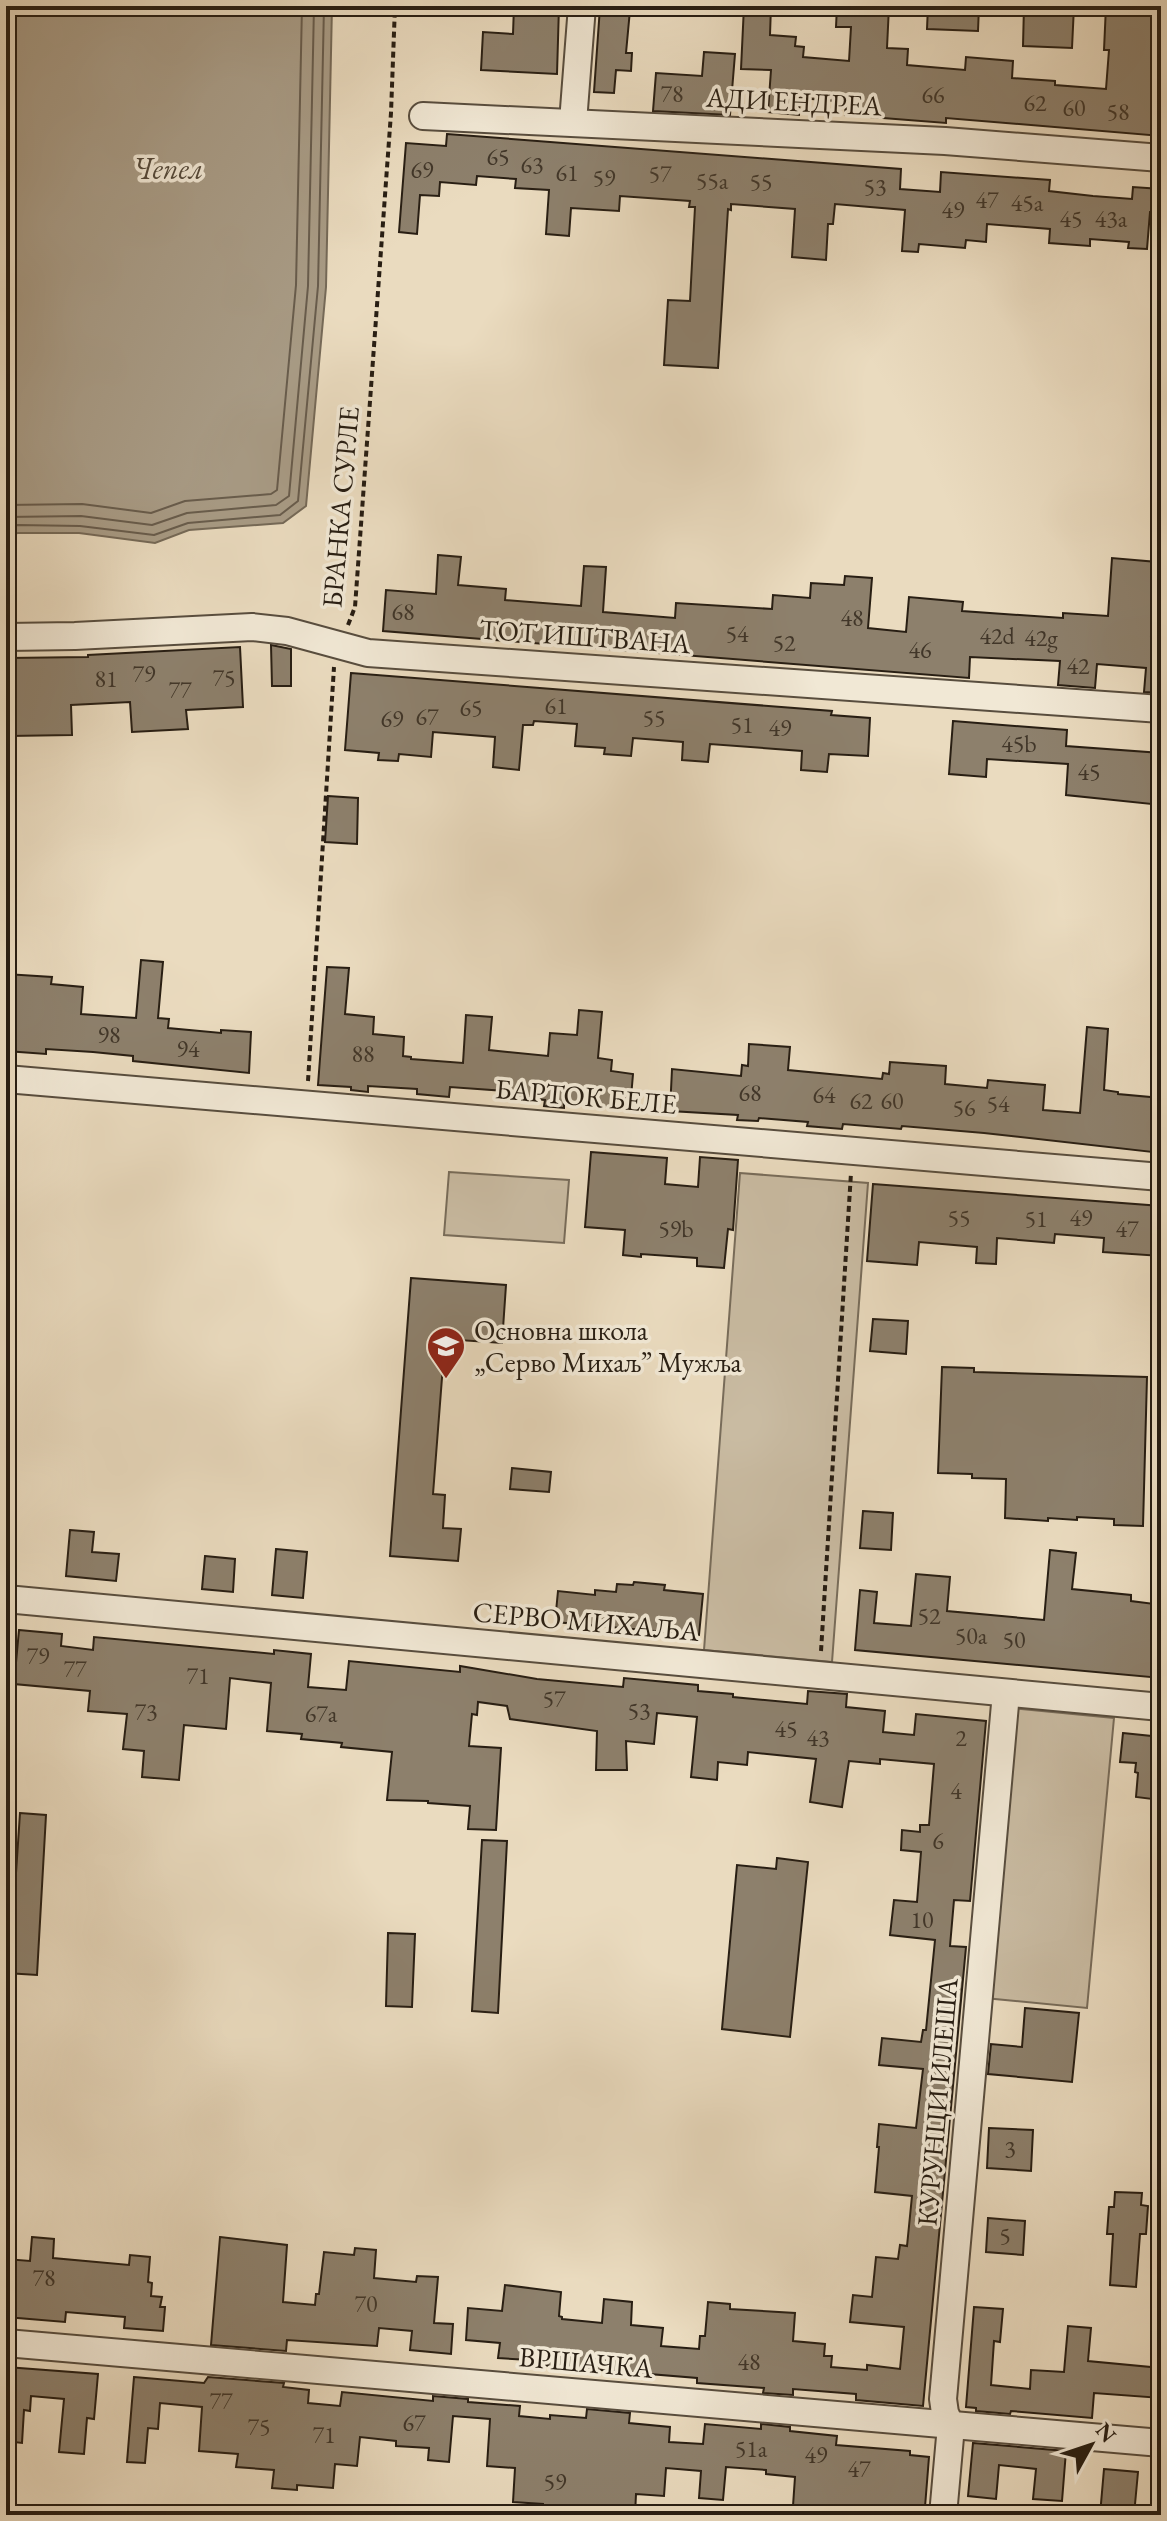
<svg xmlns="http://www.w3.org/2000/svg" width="1167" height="2521" viewBox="0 0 1167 2521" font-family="'EB Garamond',serif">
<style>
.green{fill:#c9bba2;stroke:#786c5a;stroke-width:2}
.water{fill:#a89b85;stroke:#756957;stroke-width:2}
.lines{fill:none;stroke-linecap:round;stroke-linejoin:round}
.shore{stroke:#685c4c;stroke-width:2}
.building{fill:#8d806c;stroke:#281e13;stroke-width:2}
.minor-casing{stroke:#584d3e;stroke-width:30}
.path{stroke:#281e13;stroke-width:4;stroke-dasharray:6 4;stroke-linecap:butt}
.minor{stroke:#f1e8d5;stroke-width:26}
.labels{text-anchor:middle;stroke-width:7;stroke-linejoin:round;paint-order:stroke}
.number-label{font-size:24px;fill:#413629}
.street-label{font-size:28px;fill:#281e13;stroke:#f1e8d5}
.poi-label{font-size:28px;fill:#281e13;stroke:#f1e8d5;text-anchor:start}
.water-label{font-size:30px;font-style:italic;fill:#554a3b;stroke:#f1e8d5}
</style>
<rect width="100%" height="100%" fill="#eadbbf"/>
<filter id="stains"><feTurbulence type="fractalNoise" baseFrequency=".0025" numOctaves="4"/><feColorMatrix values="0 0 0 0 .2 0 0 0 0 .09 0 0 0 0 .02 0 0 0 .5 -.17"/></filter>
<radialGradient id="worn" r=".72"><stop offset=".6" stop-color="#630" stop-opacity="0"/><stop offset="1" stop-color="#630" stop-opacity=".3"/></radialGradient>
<g class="green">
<polygon points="449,1172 569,1180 564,1243 444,1235"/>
<polygon points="740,1173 868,1183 832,1662 704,1650"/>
<polygon points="1012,1708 1114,1718 1087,2008 985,1998"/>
</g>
<polygon class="water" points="6,6 332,6 326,287 306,506 283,523 189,530 155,543 79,533 18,533 6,535"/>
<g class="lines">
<g class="shore">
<polyline points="6,505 82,504 151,513 185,501 271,494 277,490 296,285 302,6"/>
<polyline points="6,517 81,516 152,525 187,513 276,505 289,496 308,286 314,6"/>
<polyline points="6,527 18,525 80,526 154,535 188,523 280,515 298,501 318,286 324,6"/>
</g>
</g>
<g class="building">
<polygon points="514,6 559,6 557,74 481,70 483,32 513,34"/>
<polygon points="744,6 771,6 770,35 796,37 795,46 804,47 803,57 849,61 851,27 836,27 837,6 889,6 887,48 908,49 907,65 965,70 966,57 1013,61 1012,78 1055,81 1055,85 1106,89 1109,50 1104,50 1106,6 1156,6 1154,61 1161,62 1159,98 1161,98 1161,136 946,118 946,123 845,115 846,102 800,98 799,115 768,112 771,70 741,69"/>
<polygon points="928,6 979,6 978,31 927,29"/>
<polygon points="1024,6 1074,6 1072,48 1023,46"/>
<polygon points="600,7 630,10 626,53 632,53 631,71 616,70 614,93 594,92"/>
<polygon points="704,52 735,54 730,115 653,111 656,73 702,76"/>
<polygon points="447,134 901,169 900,189 940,192 941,172 1050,180 1049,191 1093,196 1132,199 1133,187 1161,189 1161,213 1150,212 1147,249 1128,248 1129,242 1090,239 1090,246 1049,243 1050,229 987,224 986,242 966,240 965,248 919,244 918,252 902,251 905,210 835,204 833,224 828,224 826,260 792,257 795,209 731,204 731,210 728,209 718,368 664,365 668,300 690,301 695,207 689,207 690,201 620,196 619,211 571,208 569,236 546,234 549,190 515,188 516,179 477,176 476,185 440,182 439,196 420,195 417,234 399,232 406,143 446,146"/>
<polygon points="438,555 461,557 458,585 506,589 505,600 581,606 584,566 606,567 603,612 675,618 676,603 772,609 773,595 810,598 811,583 844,585 845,576 872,578 868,628 906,632 909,597 963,602 962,611 1063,618 1063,613 1108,616 1112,558 1157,562 1151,636 1161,637 1161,693 1144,692 1146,668 1097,664 1095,688 1058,685 1060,661 970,657 969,678 383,631 386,590 436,594"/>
<polygon points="271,645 291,649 291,686 272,686"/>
<polygon points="240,647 243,707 186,710 188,729 132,732 130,702 71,705 72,735 9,736 8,658 88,657 88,655"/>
<polygon points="351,673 832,711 831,715 870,718 868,756 829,754 827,772 801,770 802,751 710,744 708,762 682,760 683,742 633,738 631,756 604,754 605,748 575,746 577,724 534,721 533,725 523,725 519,770 493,767 495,737 433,732 431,757 399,754 398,761 378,760 379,753 345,750"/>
<polygon points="953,721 1067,730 1066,746 1161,753 1161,805 1066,795 1068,764 987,759 986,777 949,774"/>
<polygon points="328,796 358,798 357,844 325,842"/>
<polygon points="141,960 163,962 158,1018 169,1019 168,1028 221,1033 221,1030 251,1032 249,1073 133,1061 133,1056 93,1052 46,1049 46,1054 6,1051 6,974 52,977 51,984 83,987 81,1014 136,1018"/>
<polygon points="327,967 349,968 345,1014 374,1017 373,1034 404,1037 403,1056 411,1057 411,1059 463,1063 466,1015 492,1017 489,1050 548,1056 550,1033 577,1035 579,1010 602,1012 598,1058 612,1060 611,1071 633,1074 630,1109 564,1103 564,1108 544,1106 545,1100 504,1096 505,1091 450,1087 449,1097 417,1094 417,1089 368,1086 368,1092 351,1090 351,1087 318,1085"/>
<polygon points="1087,1027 1108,1029 1104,1090 1118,1092 1118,1094 1161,1098 1161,1153 984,1133 902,1126 901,1129 843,1124 842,1129 807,1126 808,1122 759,1118 758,1121 737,1120 738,1115 670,1111 672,1069 741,1076 742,1065 748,1066 749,1044 790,1047 788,1070 882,1079 883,1073 889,1074 890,1062 946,1066 945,1084 987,1088 988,1080 1045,1085 1043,1110 1080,1113"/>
<polygon points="591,1152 667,1158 665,1184 698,1187 700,1157 738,1160 733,1230 728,1229 724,1268 697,1266 697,1258 641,1254 641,1257 623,1255 625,1230 585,1227"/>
<polygon points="873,1184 1161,1206 1161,1256 1103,1252 1104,1238 1055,1234 1054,1243 997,1238 996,1264 976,1263 977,1247 919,1242 917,1265 867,1261"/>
<polygon points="411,1278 506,1285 502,1343 445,1339 433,1494 445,1495 443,1528 461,1529 458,1561 390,1556"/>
<polygon points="873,1319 908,1321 906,1354 870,1351"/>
<polygon points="942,1367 974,1368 974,1372 1147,1377 1143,1526 1114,1525 1114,1519 1077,1517 1077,1520 1048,1518 1048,1521 1005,1518 1006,1479 972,1478 972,1474 938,1473"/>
<polygon points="512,1468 551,1472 549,1492 510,1489"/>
<polygon points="863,1511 893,1513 891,1550 860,1548"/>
<polygon points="70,1530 94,1532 92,1552 119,1554 116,1581 66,1576"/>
<polygon points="276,1549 307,1552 303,1598 272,1595"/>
<polygon points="1050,1550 1076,1553 1072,1589 1131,1595 1131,1601 1155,1604 1153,1626 1161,1627 1161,1678 855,1650 860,1590 877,1592 874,1623 911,1626 916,1574 950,1577 947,1611 1044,1620"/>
<polygon points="205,1556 235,1559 233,1592 202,1589"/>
<polygon points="634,1582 665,1585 664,1590 703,1594 699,1635 555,1622 558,1591 595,1595 595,1590 616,1592 617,1584 633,1585"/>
<polygon points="19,1630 62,1634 61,1646 93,1650 94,1637 274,1654 274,1650 311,1654 308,1687 346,1690 349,1661 460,1672 460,1666 537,1679 623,1687 624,1678 698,1685 698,1691 733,1694 733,1697 807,1704 808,1691 847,1694 846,1707 885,1711 883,1732 914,1735 916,1714 986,1721 970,1901 954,1900 950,1946 966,1947 923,2406 856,2400 856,2394 793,2389 793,2395 763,2393 764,2388 697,2383 697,2378 528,2364 529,2360 498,2358 500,2343 466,2340 468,2308 502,2311 505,2285 561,2292 559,2316 562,2317 562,2319 602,2323 604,2299 632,2302 631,2325 663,2328 661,2346 699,2349 700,2336 705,2336 708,2302 730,2304 730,2309 795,2313 793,2341 825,2344 824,2356 832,2356 831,2367 867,2370 867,2365 900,2369 904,2327 850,2322 853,2295 872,2297 876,2257 898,2259 900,2245 907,2246 912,2196 875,2192 879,2147 877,2147 879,2124 916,2128 923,2069 879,2065 882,2038 921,2042 923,2030 926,2030 935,1940 890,1935 894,1900 917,1902 921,1852 901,1850 902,1830 920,1832 920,1825 929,1825 934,1764 880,1759 880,1764 849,1761 842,1807 810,1802 816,1759 748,1752 747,1765 718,1762 717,1780 691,1777 697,1717 657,1713 654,1744 626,1741 627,1770 596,1770 597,1731 510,1719 507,1706 478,1702 477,1715 472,1714 469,1746 501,1748 496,1830 468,1829 470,1806 428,1803 428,1801 387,1800 392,1752 341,1747 342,1743 301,1739 302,1734 267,1731 271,1683 230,1678 226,1729 184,1725 179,1780 142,1777 144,1751 123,1749 127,1714 88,1711 90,1691 14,1684"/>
<polygon points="1123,1733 1161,1737 1161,1784 1153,1783 1152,1799 1136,1797 1138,1773 1135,1772 1136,1763 1120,1762"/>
<polygon points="20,1813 46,1815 37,1975 6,1973 6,1947 11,1948"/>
<polygon points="482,1840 507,1841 498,2013 472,2011"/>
<polygon points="777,1858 808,1862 790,2037 722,2029 737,1865 776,1869"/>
<polygon points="388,1933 415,1934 412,2007 386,2006"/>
<polygon points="1025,2008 1079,2013 1072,2082 988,2074 991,2044 1022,2047"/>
<polygon points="989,2128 1033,2130 1031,2171 987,2168"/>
<polygon points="1115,2192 1142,2193 1141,2205 1148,2206 1146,2234 1140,2234 1136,2287 1110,2285 1113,2234 1107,2234 1109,2207 1114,2207"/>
<polygon points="988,2218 1025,2221 1023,2255 986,2252"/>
<polygon points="32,2237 54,2239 53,2258 129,2265 130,2255 150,2257 148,2282 152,2283 151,2296 162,2297 160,2307 165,2307 163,2331 124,2328 125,2317 66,2312 65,2322 6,2317 6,2259 30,2261"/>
<polygon points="220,2237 287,2245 283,2302 315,2305 316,2294 319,2294 324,2252 354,2255 355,2248 376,2250 374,2278 416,2282 417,2276 438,2277 434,2323 453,2324 451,2354 410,2350 412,2331 379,2328 377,2346 287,2340 286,2351 211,2345"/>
<polygon points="974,2307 1003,2309 1000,2342 994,2341 991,2385 1030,2389 1031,2370 1064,2372 1068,2326 1091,2328 1088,2361 1161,2368 1161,2398 1094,2393 1092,2418 1011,2411 1010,2414 976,2411 976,2408 966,2407"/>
<polygon points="6,2367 98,2374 94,2419 87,2418 84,2454 59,2452 64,2399 31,2396 30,2411 24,2410 22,2443 6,2441"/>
<polygon points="134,2377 204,2383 208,2377 284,2383 283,2387 309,2390 308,2403 340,2406 342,2392 433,2401 433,2396 468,2399 468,2402 520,2406 519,2416 550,2419 550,2415 586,2418 587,2409 630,2413 629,2423 670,2427 669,2442 703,2444 705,2424 761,2429 761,2424 790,2427 790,2431 837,2436 836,2445 910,2451 910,2455 929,2457 925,2507 905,2505 905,2512 855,2508 855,2515 834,2515 835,2509 793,2506 795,2477 766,2474 766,2470 726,2467 723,2500 699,2498 701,2471 666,2468 664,2496 636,2494 635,2515 543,2508 543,2504 513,2502 515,2468 487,2466 490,2419 453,2416 449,2462 428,2460 429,2448 396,2446 396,2441 360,2437 357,2466 335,2464 333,2488 297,2485 297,2490 272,2488 274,2470 236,2467 238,2454 199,2451 202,2407 160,2403 158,2429 148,2428 145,2463 127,2462"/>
<polygon points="973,2443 1066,2451 1062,2501 1033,2499 1036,2469 999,2465 996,2499 968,2496"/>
<polygon points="1104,2469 1138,2472 1134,2515 1100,2515"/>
</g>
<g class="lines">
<defs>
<g id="minor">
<polyline points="423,116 945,141 1161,158"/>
<polyline points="573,122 582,6"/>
<polyline points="6,637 75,636 252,627 287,631 368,653 1161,709"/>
<polyline points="6,1079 1161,1177"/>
<polyline points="6,1599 1161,1707"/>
<polyline points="6,2343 1161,2443"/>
<polyline points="943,2515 951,2426 945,2413 943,2399 1006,1693"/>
</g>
</defs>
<use href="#minor" class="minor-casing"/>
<g class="path">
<polyline points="348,625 355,607 391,113 395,6"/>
<polyline points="308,1081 334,667"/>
<polyline points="821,1651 851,1173"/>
</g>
<use href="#minor" class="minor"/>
</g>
<defs>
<symbol id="school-pin" viewBox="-11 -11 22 30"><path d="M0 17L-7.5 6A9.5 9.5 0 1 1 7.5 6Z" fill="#8f2418" stroke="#f1e8d5"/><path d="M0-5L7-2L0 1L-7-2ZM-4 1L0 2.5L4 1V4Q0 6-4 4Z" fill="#fff"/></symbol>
</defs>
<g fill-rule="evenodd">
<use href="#school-pin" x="424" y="1324" width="44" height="60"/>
</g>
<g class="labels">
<g class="number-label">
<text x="672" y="102">78</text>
<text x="933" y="103">66</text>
<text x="1035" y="111">62</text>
<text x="1074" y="116">60</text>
<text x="1118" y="120">58</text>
<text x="498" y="165">65</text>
<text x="532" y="173">63</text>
<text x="422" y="178">69</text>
<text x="567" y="181">61</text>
<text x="660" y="182">57</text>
<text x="604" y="186">59</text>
<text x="712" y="189">55a</text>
<text x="761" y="190">55</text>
<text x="875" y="195">53</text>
<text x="987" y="208">47</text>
<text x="1027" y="211">45a</text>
<text x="953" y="218">49</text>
<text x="1071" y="227">45</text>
<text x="1111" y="227">43a</text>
<text x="403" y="620">68</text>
<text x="852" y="626">48</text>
<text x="737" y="642">54</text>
<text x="997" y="644">42d</text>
<text x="1041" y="646">42g</text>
<text x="784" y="651">52</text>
<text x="920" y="658">46</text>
<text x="1078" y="674">42</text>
<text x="144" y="682">79</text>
<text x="224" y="686">75</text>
<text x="106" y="687">81</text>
<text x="180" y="698">77</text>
<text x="556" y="714">61</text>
<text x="471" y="716">65</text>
<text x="427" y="725">67</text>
<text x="654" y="726">55</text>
<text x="392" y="727">69</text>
<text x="742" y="733">51</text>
<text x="780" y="736">49</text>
<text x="1019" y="752">45b</text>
<text x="1089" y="780">45</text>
<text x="109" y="1043">98</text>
<text x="188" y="1057">94</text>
<text x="363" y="1062">88</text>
<text x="750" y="1101">68</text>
<text x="824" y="1103">64</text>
<text x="861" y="1109">62</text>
<text x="892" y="1109">60</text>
<text x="998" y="1112">54</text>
<text x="964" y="1116">56</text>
<text x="959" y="1226">55</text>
<text x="1081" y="1226">49</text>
<text x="1036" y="1227">51</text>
<text x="676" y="1237">59b</text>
<text x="1127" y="1237">47</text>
<text x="929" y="1624">52</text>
<text x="971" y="1644">50a</text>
<text x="1014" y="1648">50</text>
<text x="38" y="1664">79</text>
<text x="75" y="1677">77</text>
<text x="198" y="1684">71</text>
<text x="554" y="1707">57</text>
<text x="639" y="1719">53</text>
<text x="146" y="1720">73</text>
<text x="321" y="1722">67a</text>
<text x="786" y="1737">45</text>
<text x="818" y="1746">43</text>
<text x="961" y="1746">2</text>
<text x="956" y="1799">4</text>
<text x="938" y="1849">6</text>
<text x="922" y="1928">10</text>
<text x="1010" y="2157">3</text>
<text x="1005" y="2244">5</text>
<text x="44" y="2286">78</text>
<text x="366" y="2312">70</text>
<text x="749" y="2370">48</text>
<text x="221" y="2409">77</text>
<text x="414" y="2431">67</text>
<text x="259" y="2435">75</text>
<text x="324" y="2443">71</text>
<text x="751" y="2457">51a</text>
<text x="816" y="2463">49</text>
<text x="859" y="2477">47</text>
<text x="555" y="2490">59</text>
</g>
<g class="street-label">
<text transform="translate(794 101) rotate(3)" y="10">АДИ ЕНДРЕА</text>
<text transform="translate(340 507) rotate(-85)" y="10">БРАНКА СУРЛЕ</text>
<text transform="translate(585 636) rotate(4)" y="10">ТОТ ИШТВАНА</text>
<text transform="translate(586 1096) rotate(5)" y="10">БАРТОК БЕЛЕ</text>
<text transform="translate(586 1621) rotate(5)" y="10">СЕРВО МИХАЉА</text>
<text transform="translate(937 2102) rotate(-85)" y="10">КУРУНЦИ ИЛЕША</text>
<text transform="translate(586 2362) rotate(5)" y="10">ВРШАЧКА</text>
</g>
<g class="poi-label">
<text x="474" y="1340">Основна школа<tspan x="474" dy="32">„Серво Михаљ” Мужља</tspan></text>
</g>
<g class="water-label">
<text x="168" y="179">Чепел</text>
</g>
</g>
<rect width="1167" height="2521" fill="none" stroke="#eadbbf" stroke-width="32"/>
<rect x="8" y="8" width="1151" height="2505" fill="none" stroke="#281e13" stroke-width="4"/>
<rect x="16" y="16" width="1135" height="2489" fill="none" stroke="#281e13" stroke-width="2"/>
<g transform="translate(1091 2445) rotate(50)" stroke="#f1e8d5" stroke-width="6" paint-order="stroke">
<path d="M0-6L14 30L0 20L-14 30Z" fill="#281e13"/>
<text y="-12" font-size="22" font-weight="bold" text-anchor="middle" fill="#281e13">N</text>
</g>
<rect width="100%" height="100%" filter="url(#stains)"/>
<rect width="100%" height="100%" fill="url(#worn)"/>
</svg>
